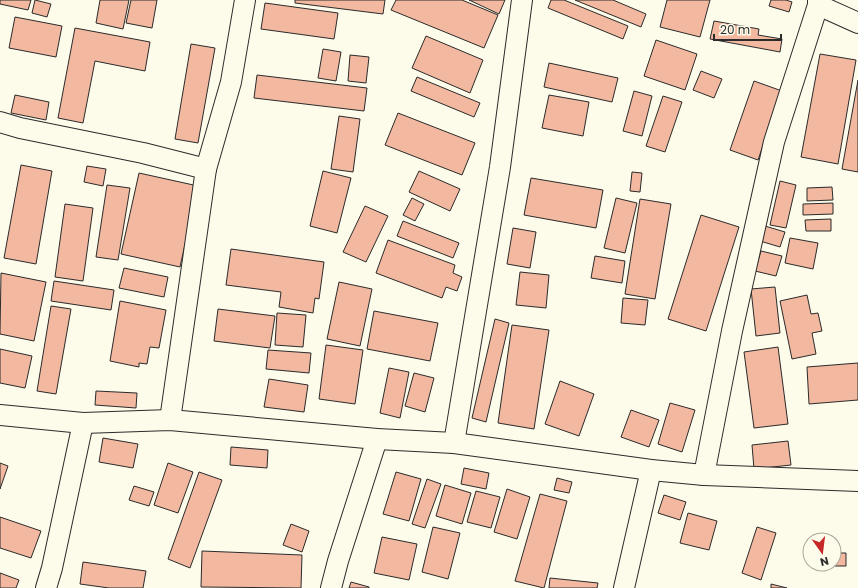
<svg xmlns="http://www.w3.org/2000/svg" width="858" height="588" viewBox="0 0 858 588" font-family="Poppins,sans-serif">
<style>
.building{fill:#f2b8a0;stroke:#2b2b2b}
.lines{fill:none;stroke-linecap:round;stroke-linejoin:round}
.minor-casing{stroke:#2b2b2b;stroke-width:22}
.minor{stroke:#fdfbea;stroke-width:20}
</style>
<rect width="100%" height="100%" fill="#fdfbea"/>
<g class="building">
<polygon points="0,0 31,0 28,10 0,4"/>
<polygon points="35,0 51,4 47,17 32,13"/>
<polygon points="100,0 129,0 123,29 96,23"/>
<polygon points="131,0 157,0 152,28 126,23"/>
<polygon points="295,0 385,0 383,14 295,3"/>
<polygon points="396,0 462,0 498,15 484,48 391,10"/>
<polygon points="469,0 505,0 499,14"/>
<polygon points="551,0 564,0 628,26 623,39 548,8"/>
<polygon points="575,0 613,0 646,14 641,27"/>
<polygon points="667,0 710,0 700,37 660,27"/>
<polygon points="771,0 786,0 792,2 789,12 769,6"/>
<polygon points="265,3 338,13 334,39 261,29"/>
<polygon points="15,17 62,26 56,57 9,48"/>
<polygon points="714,21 759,29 758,35 782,39 780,52 710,39"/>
<polygon points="75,28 150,42 145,71 95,61 83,123 58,118"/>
<polygon points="426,36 483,60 470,93 412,68"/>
<polygon points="656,40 697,54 685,90 644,76"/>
<polygon points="191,44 215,48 198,143 175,139"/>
<polygon points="323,49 341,52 336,81 318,78"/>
<polygon points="820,54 856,60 838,164 801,157"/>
<polygon points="350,55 369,57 366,83 348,81"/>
<polygon points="549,63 618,78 612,102 544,87"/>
<polygon points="701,71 722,79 714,98 693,90"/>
<polygon points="257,75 367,88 364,111 254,98"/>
<polygon points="417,77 480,103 474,117 411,91"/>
<polygon points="858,80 858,172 842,169"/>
<polygon points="754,81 782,91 758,160 730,150"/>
<polygon points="634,91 652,96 642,136 623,131"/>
<polygon points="15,95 49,102 46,120 11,113"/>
<polygon points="549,95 589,102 583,136 542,128"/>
<polygon points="663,96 682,102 665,152 646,146"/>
<polygon points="398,113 475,143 462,175 385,145"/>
<polygon points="339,116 360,119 353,172 331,169"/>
<polygon points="21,165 52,171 36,264 4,258"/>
<polygon points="87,166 106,169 103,186 84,182"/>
<polygon points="323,171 351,178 337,233 310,226"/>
<polygon points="419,171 460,189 450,211 409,192"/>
<polygon points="632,172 642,173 640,192 630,191"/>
<polygon points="139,173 198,186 180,267 121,254"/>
<polygon points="531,178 603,190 596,228 524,215"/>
<polygon points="780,181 796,185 786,228 770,225"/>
<polygon points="107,185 130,188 118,260 96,257"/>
<polygon points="832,187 833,200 807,201 807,188"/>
<polygon points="412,198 424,204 415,221 403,215"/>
<polygon points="616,198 637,203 625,253 604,248"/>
<polygon points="640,199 671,204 655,299 625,294"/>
<polygon points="833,203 833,214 803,215 803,204"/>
<polygon points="65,204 93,208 83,281 55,277"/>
<polygon points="365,206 388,216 366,262 343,252"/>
<polygon points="701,215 739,227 706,331 668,319"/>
<polygon points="831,219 831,231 806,231 805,220"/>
<polygon points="403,221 459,243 453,258 397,236"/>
<polygon points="765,226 785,232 780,247 760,241"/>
<polygon points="513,228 536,232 530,268 507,264"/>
<polygon points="790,238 818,243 813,269 785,263"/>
<polygon points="388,240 455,265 453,273 462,277 457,291 446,287 442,298 376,273"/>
<polygon points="231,249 324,262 319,299 315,298 313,313 279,307 281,292 226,285"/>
<polygon points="761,251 782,256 776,276 755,271"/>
<polygon points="595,256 625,261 622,283 591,278"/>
<polygon points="124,268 168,277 164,297 119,288"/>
<polygon points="520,272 549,275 546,308 516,305"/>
<polygon points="1,273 46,282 34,341 0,334"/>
<polygon points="54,281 114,290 111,310 51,301"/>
<polygon points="339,282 372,289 360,346 327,339"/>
<polygon points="775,287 780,333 756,336 751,289"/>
<polygon points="807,295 811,314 818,313 822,331 812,333 816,354 792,359 780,301"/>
<polygon points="623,298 648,300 645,325 621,323"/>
<polygon points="120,301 166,310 159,348 150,347 147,364 139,363 139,367 110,361"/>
<polygon points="51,306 71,309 56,394 37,391"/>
<polygon points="218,309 275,316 270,348 214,341"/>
<polygon points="374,311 438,323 430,361 367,349"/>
<polygon points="277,313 306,315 303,347 275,345"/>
<polygon points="495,319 509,323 486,422 472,418"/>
<polygon points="512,325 549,330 534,429 498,423"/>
<polygon points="326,345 363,350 355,404 319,399"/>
<polygon points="778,347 788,424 754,428 744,352"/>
<polygon points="0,349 32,356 25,388 0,383"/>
<polygon points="268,350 311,353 309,373 266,369"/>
<polygon points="858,363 858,400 809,404 807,367"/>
<polygon points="389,368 409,372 400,418 380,413"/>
<polygon points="414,373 434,378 425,412 405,406"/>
<polygon points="269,379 308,385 304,412 264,407"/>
<polygon points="560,381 594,394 579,436 545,424"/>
<polygon points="96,391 137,393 136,408 95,405"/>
<polygon points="670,403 695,410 682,452 658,444"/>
<polygon points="631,410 659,420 649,447 621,437"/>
<polygon points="103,438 138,444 133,468 99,462"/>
<polygon points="788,441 791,465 754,469 752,445"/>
<polygon points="231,447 268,450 267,468 230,465"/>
<polygon points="0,463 8,466 0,489"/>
<polygon points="168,463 193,472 178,513 154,505"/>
<polygon points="464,468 489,473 486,489 461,484"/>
<polygon points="199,472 222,480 190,568 168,559"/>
<polygon points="396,472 421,479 409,521 383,514"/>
<polygon points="557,478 572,482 569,493 554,490"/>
<polygon points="427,479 441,484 425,528 412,524"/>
<polygon points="445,485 471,493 462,524 436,516"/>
<polygon points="134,486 154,492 149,506 129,500"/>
<polygon points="507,489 530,497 517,539 494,532"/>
<polygon points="476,491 500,497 491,528 467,522"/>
<polygon points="540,494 567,501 544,588 515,581"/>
<polygon points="664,495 686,502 680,520 658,513"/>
<polygon points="688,513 717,521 709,550 680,543"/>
<polygon points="0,517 41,531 31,558 0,548"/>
<polygon points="291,524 309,531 302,552 283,545"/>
<polygon points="433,527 460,533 448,579 422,572"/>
<polygon points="757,527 776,533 761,580 742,573"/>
<polygon points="382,537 417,544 409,580 374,573"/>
<polygon points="202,551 302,555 301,588 201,587"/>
<polygon points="834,553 846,553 846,566 824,566 824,564 834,564"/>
<polygon points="83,562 146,571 143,588 109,588 80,584"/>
<polygon points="0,573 19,580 16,588 0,588"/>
<polygon points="550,578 598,583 597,588 549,588"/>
<polygon points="351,582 369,587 369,588 349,588"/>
<polygon points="771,584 787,588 771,588"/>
</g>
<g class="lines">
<defs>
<g id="minor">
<polyline points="818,5 858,23"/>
<polyline points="0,122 20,128 143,153 206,169"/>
<polyline points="0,415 83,423 170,420 377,439 454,443 651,470 704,475 858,481"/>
<polyline points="170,420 206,169 231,82 245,0"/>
<polyline points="454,443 500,167 522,0"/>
<polyline points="704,475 732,331 774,142 818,5 818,0"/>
<polyline points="46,588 52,568 83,423"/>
<polyline points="331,588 338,561 377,439"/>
<polyline points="624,588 651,470"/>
</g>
</defs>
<use href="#minor" class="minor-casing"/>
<use href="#minor" class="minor"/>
</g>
<g transform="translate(822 552) rotate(166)"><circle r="19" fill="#fdfbea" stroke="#a9a89e"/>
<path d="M0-3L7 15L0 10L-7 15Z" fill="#c62828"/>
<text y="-6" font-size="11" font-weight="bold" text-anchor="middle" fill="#2b2b2b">N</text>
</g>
<path d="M714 34v6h67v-6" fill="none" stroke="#2b2b2b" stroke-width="2"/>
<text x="720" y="34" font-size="12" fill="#2b2b2b" stroke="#fdfbea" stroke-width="3" paint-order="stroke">20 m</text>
</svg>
